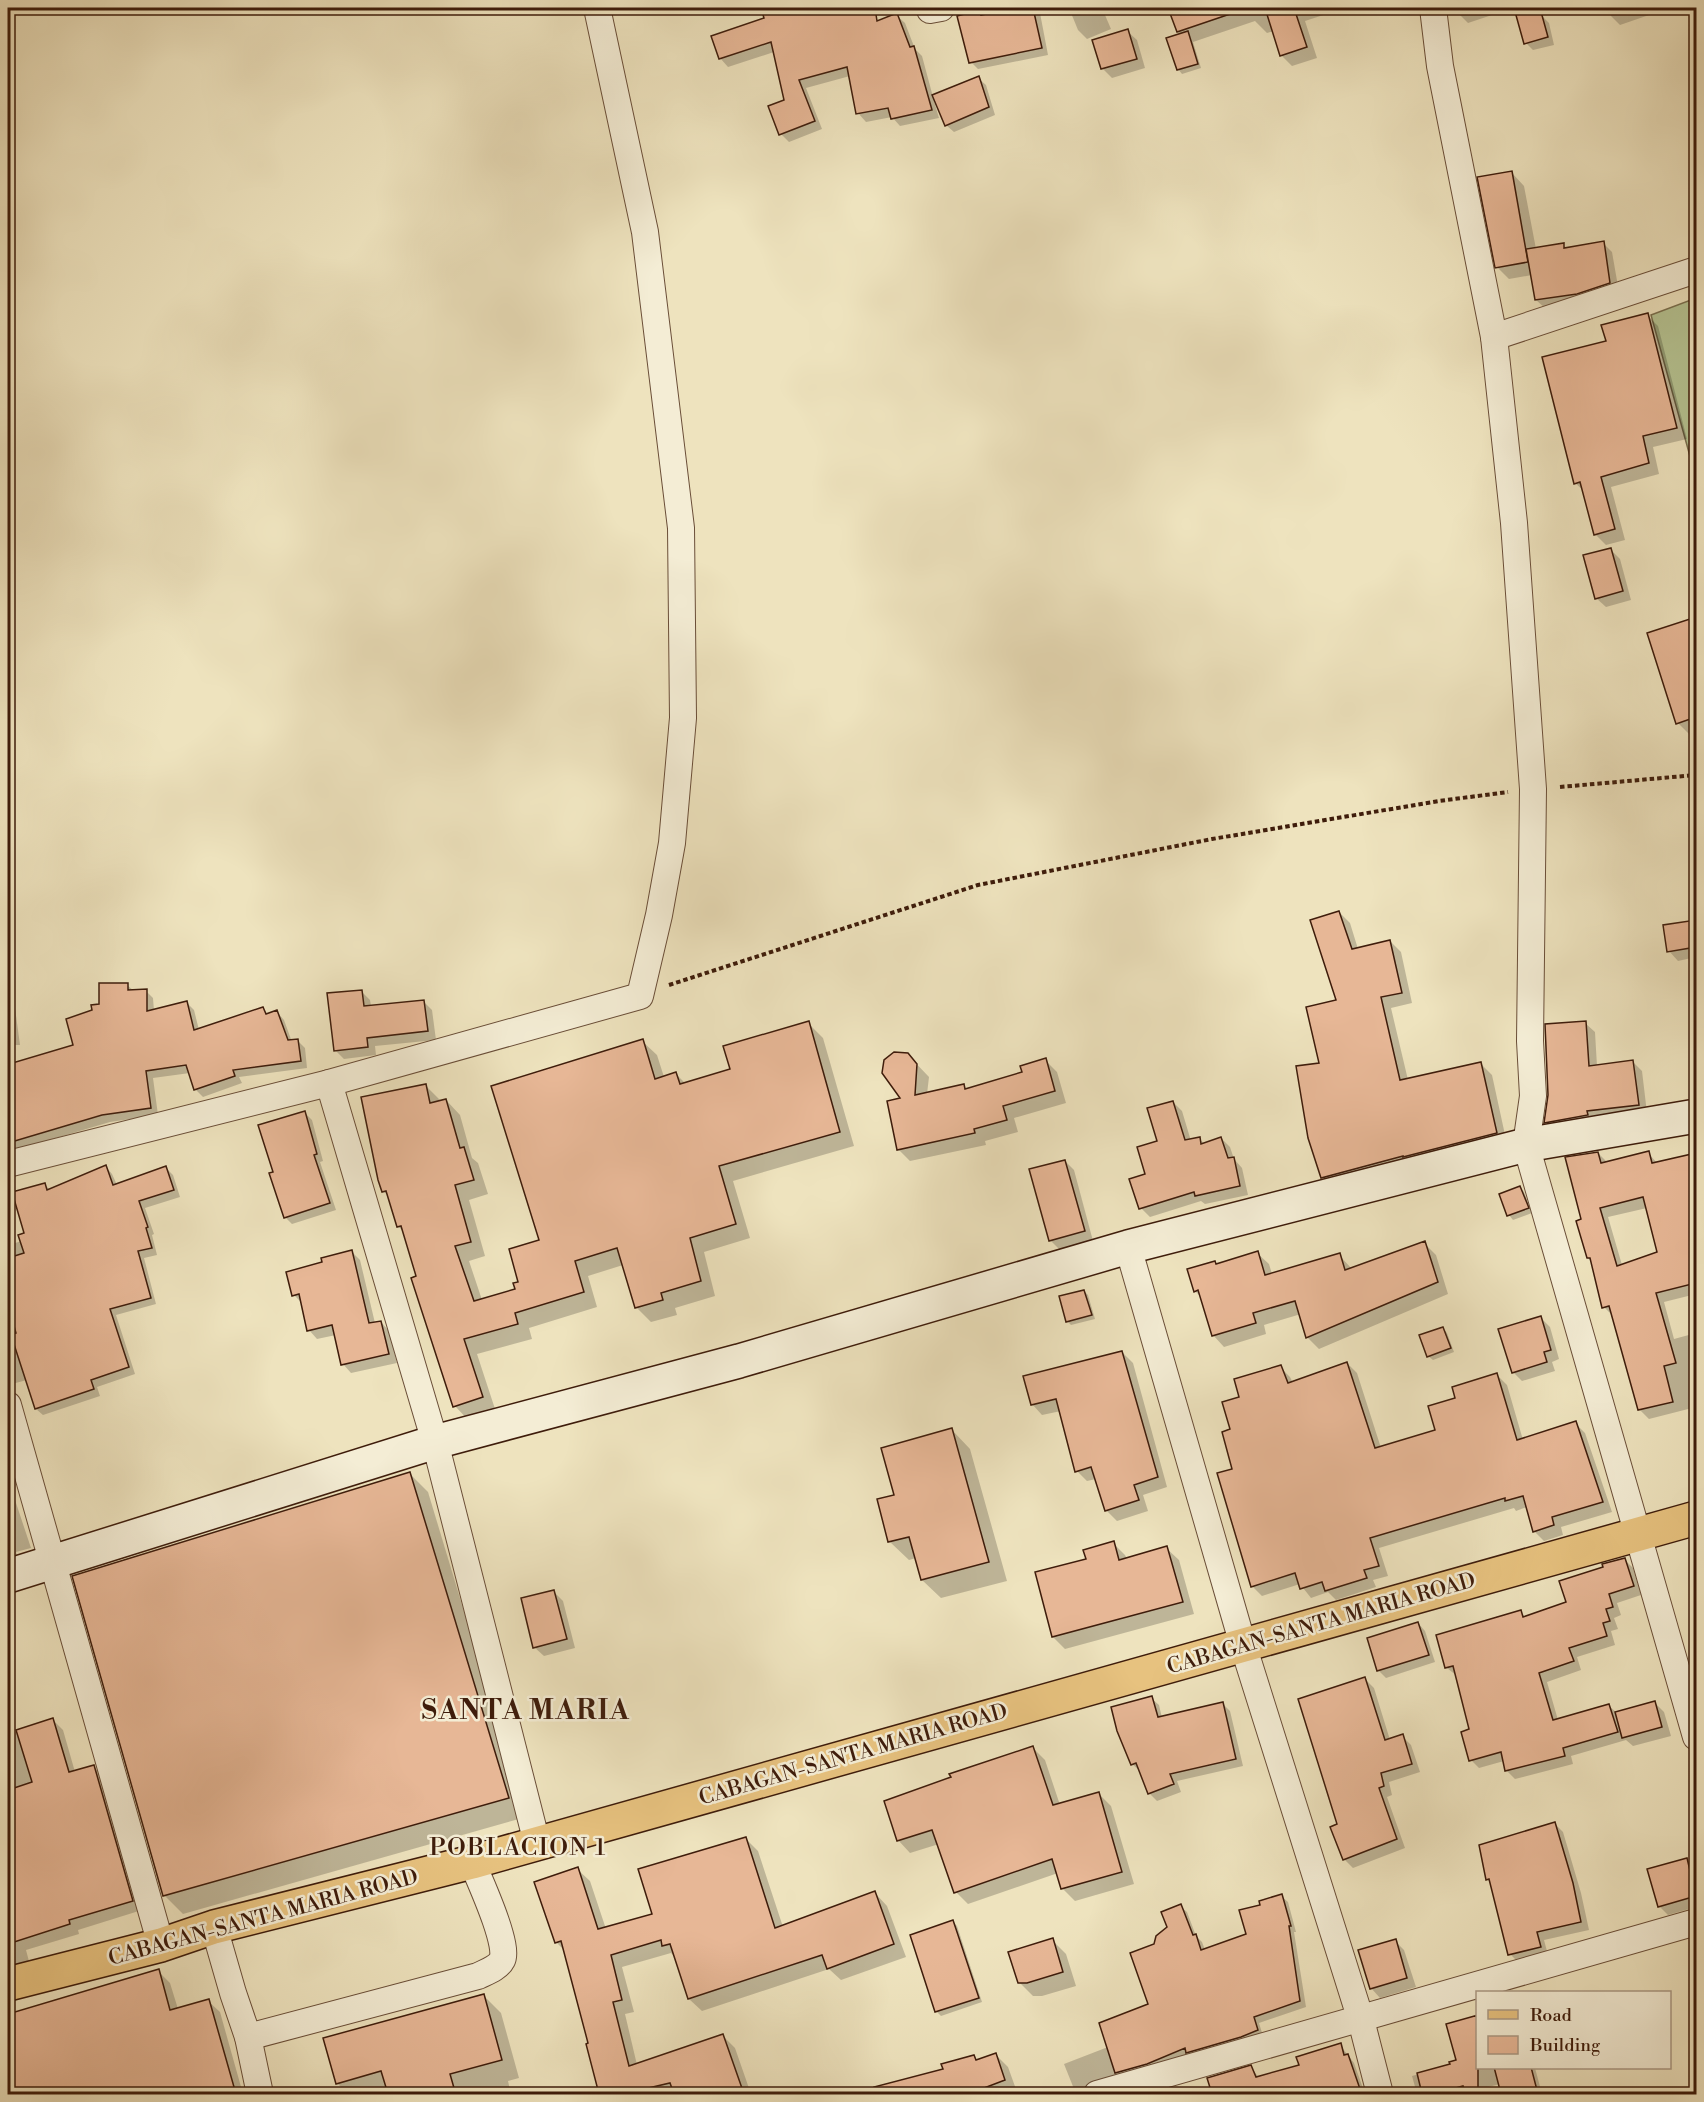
<svg xmlns="http://www.w3.org/2000/svg" width="1704" height="2102" viewBox="0 0 1704 2102" font-family="'Libre Bodoni',serif">
<style>
.green{fill:#b6c493;stroke:#7a704f;stroke-width:1.5}
.shadow{fill:#0003;fill-rule:evenodd}
.building{fill:#e7b796;stroke:#3e1c0b;stroke-width:1.5;fill-rule:evenodd}
.lines{fill:none;stroke-linecap:round;stroke-linejoin:round}
.street-casing{stroke:#6a4e38;stroke-width:28}
.secondary-casing{stroke:#3e1c0b;stroke-width:36}
.primary-casing{stroke:#3e1c0b;stroke-width:36}
.path{stroke:#3e1c0b;stroke-width:4;stroke-dasharray:4.5 3;stroke-linecap:butt}
.street{stroke:#f4edd5;stroke-width:26}
.secondary{stroke:#f4edd5;stroke-width:33}
.primary{stroke:#e7c27f;stroke-width:33}
.labels{text-anchor:middle;stroke-width:5;stroke-linejoin:round;paint-order:stroke}
.street-label{font-size:21px;fill:#3e1c0b;stroke:#f4edd5}
.quarter-label{font-size:24px;letter-spacing:1.5px;fill:#3e1c0b;stroke:#f4edd5}
.district-label{font-size:27px;font-weight:bold;letter-spacing:1.5px;fill:#3e1c0b;stroke:#f4edd5}
</style>
<rect width="100%" height="100%" fill="#eee3be"/>
<filter id="stains"><feTurbulence type="fractalNoise" baseFrequency=".00333" numOctaves="4"/><feColorMatrix values="0 0 0 0 .2 0 0 0 0 .09 0 0 0 0 .02 0 0 0 .5 -.17"/></filter>
<radialGradient id="worn" r=".72"><stop offset=".6" stop-color="#630" stop-opacity="0"/><stop offset="1" stop-color="#630" stop-opacity=".3"/></radialGradient>
<polygon class="green" points="1696,298 1696,478 1651,315"/>
<g class="shadow">
<polygon points="763,8 816,8 821,23 834,40 896,15 905,23 915,49 922,56 933,97 978,78 986,85 995,115 954,132 946,125 936,101 934,101 939,118 900,126 892,117 866,122 858,113 850,76 806,88 822,129 789,142 781,134 786,101 774,52 728,67 720,58 766,19"/>
<polygon points="1022,8 1034,8 1040,13 1048,55 978,69 971,62 979,11 983,16"/>
<polygon points="1069,8 1102,8 1111,29 1087,39 1078,30"/>
<polygon points="1170,8 1345,8 1305,21 1317,58 1292,66 1281,55 1274,31 1267,33 1255,21 1193,42 1201,68 1182,74 1178,69 1181,35 1178,32"/>
<polygon points="1457,8 1513,8 1468,23 1460,15"/>
<polygon points="1516,8 1539,8 1543,17 1549,23 1554,45 1533,50 1526,43"/>
<polygon points="1608,8 1649,8 1652,14 1620,25 1611,16"/>
<polygon points="1127,31 1137,40 1145,68 1112,78 1102,68"/>
<polygon points="1512,173 1524,186 1536,249 1563,245 1567,249 1603,243 1612,252 1619,292 1546,309 1536,300 1532,275 1509,279 1497,267"/>
<polygon points="1647,315 1658,326 1687,439 1653,447 1659,474 1611,487 1625,540 1606,545 1595,534 1584,491 1575,483 1607,342"/>
<polygon points="1611,550 1620,559 1631,600 1606,607 1596,598"/>
<polygon points="1696,619 1696,735 1692,737 1678,723 1649,634"/>
<polygon points="1339,912 1350,923 1358,949 1390,941 1401,952 1412,1003 1391,1008 1408,1080 1481,1064 1492,1075 1507,1144 1333,1188 1322,1177 1320,1064 1338,1001"/>
<polygon points="1696,921 1696,957 1678,961 1669,951 1665,926"/>
<polygon points="127,985 134,991 146,991 153,998 154,1011 186,1002 194,1010 199,1030 263,1009 269,1015 277,1012 284,1020 292,1042 298,1041 305,1048 307,1068 239,1077 242,1083 203,1097 195,1089 190,1073 153,1078 158,1115 110,1122 12,1151 8,1146 8,1087 13,1085 75,1046 93,1011"/>
<polygon points="361,991 370,1000 371,1006 423,1001 432,1010 436,1040 375,1046 376,1055 344,1059 335,1050"/>
<polygon points="8,1001 15,1008 20,1045 8,1045"/>
<polygon points="808,1023 823,1038 854,1146 733,1181 750,1238 704,1252 715,1296 675,1308 677,1315 651,1322 636,1307 623,1265 588,1276 597,1307 529,1328 532,1339 477,1354 496,1412 469,1421 455,1406 405,1233 398,1226 390,1197 383,1191 426,1086 441,1101 446,1100 460,1115 472,1158 478,1163 488,1194 469,1200 485,1256 469,1261 482,1300 517,1290 642,1041 657,1055 664,1077 676,1074 686,1084 732,1070"/>
<polygon points="1585,1023 1595,1032 1597,1066 1633,1062 1642,1071 1647,1113 1555,1131 1546,1122"/>
<polygon points="908,1055 929,1077 927,1094 964,1086 967,1089 1024,1073 1045,1060 1057,1072 1066,1103 1014,1118 1018,1132 985,1141 986,1145 910,1161 898,1149"/>
<polygon points="1173,1102 1182,1111 1191,1141 1199,1139 1205,1144 1221,1138 1230,1147 1234,1159 1242,1168 1248,1195 1205,1204 1201,1201 1150,1217 1141,1208 1147,1174"/>
<polygon points="305,1113 312,1120 323,1161 320,1162 336,1210 292,1224 285,1217 275,1173"/>
<path d="M1598,1153L1608,1163L1648,1153L1658,1164L1696,1154V1294L1664,1302L1674,1339L1696,1333V1407L1649,1419L1639,1409L1613,1316L1604,1307L1592,1262L1588,1258L1583,1220ZM1647,1208L1658,1253L1622,1265L1608,1217Z"/>
<polygon points="1065,1161 1074,1170 1093,1241 1060,1250 1050,1240"/>
<polygon points="106,1167 112,1174 117,1185 166,1168 173,1175 180,1197 145,1208 154,1234 152,1235 157,1255 144,1258 156,1304 116,1315 135,1374 97,1387 100,1396 43,1415 36,1409 27,1380 8,1385 8,1337 18,1334 8,1297 8,1245 22,1241 26,1234 45,1185 50,1190"/>
<polygon points="1520,1187 1524,1192 1532,1213 1513,1220 1509,1215 1501,1194"/>
<polygon points="1424,1243 1436,1255 1448,1294 1319,1349 1307,1337 1301,1314 1264,1325 1266,1334 1224,1347 1213,1335 1202,1298 1195,1291 1217,1265 1257,1253 1269,1264 1272,1274 1339,1255 1352,1269"/>
<polygon points="352,1252 360,1260 375,1323 381,1322 389,1331 397,1363 351,1373 343,1364 336,1335 317,1339 309,1330 303,1304 294,1295 324,1263"/>
<polygon points="1084,1291 1088,1295 1095,1319 1071,1325 1067,1321"/>
<polygon points="1541,1318 1550,1327 1559,1359 1552,1362 1555,1371 1522,1381 1513,1372"/>
<polygon points="1443,1328 1447,1333 1454,1352 1433,1360 1428,1356"/>
<polygon points="1122,1352 1133,1363 1167,1487 1143,1495 1148,1511 1117,1521 1106,1510 1096,1479 1087,1481 1077,1471 1061,1411 1042,1415 1032,1404"/>
<polygon points="1347,1363 1357,1373 1381,1448 1437,1431 1457,1399 1497,1375 1507,1385 1523,1440 1575,1423 1585,1433 1612,1512 1561,1527 1563,1535 1544,1541 1534,1531 1527,1507 1516,1511 1514,1508 1379,1548 1388,1576 1373,1580 1376,1587 1336,1600 1328,1592 1311,1598 1300,1584 1262,1596 1252,1586 1234,1470 1232,1430 1241,1398 1280,1367 1290,1377 1293,1383"/>
<polygon points="952,1430 970,1449 1007,1581 941,1598 922,1580 916,1558 909,1560 890,1542 879,1500 896,1496"/>
<polygon points="410,1474 428,1492 526,1817 183,1914 164,1895"/>
<polygon points="9,1493 15,1500 31,1548 16,1552 17,1556 8,1559"/>
<polygon points="1113,1543 1125,1555 1127,1559 1166,1548 1179,1560 1194,1614 1065,1649 1053,1637 1088,1560"/>
<polygon points="1696,1544 1696,1567 1690,1546"/>
<polygon points="1624,1559 1633,1568 1641,1595 1617,1603 1621,1615 1614,1618 1618,1629 1611,1631 1615,1645 1577,1657 1581,1670 1547,1682 1558,1720 1609,1706 1617,1713 1655,1703 1664,1712 1671,1736 1633,1746 1626,1740 1571,1756 1573,1764 1515,1779 1506,1770 1504,1761 1479,1768 1471,1760 1471,1730 1457,1676 1447,1668 1438,1636 1520,1612 1526,1617 1568,1603 1605,1568"/>
<polygon points="553,1591 563,1601 575,1648 544,1656 534,1647"/>
<polygon points="1418,1623 1425,1631 1435,1662 1386,1678 1378,1670"/>
<polygon points="1365,1679 1374,1688 1390,1740 1402,1736 1411,1745 1420,1772 1389,1782 1392,1795 1387,1797 1405,1848 1353,1868 1344,1859 1339,1825"/>
<polygon points="1151,1698 1159,1705 1162,1718 1223,1704 1230,1711 1243,1766 1177,1781 1181,1792 1157,1801 1149,1793 1140,1771 1132,1764"/>
<polygon points="53,1720 63,1730 75,1772 94,1767 104,1777 142,1910 78,1930 79,1934 26,1950 30,1965 8,1967 8,1734"/>
<polygon points="1033,1748 1045,1760 1060,1805 1099,1794 1111,1806 1134,1884 1075,1901 1062,1888 1058,1873 968,1904 956,1892 939,1844 910,1853 898,1840"/>
<polygon points="1555,1824 1563,1832 1581,1893 1589,1930 1544,1940 1548,1955 1518,1962 1510,1954 1491,1882 1488,1879"/>
<polygon points="746,1839 758,1851 783,1927 875,1893 887,1906 906,1957 841,1980 829,1969 702,2011 689,1999 676,1958 671,1953 622,1967 634,2012 625,2014 637,2065 722,2035 735,2048 751,2094 601,2094 588,2045 590,2044 566,1952 556,1942 577,1869 590,1881 606,1929 654,1915"/>
<polygon points="1687,1860 1696,1870 1696,1907 1668,1915 1659,1906"/>
<polygon points="1281,1896 1288,1902 1296,1932 1294,1932 1306,2007 1259,2023 1263,2036 1089,2094 1076,2094 1064,2064 1108,2047 1150,2005 1155,1945 1180,1906 1187,1912 1196,1936 1202,1942 1205,1950 1247,1935 1262,1906"/>
<polygon points="953,1922 957,1926 982,2002 941,2016 937,2012 912,1936"/>
<polygon points="1052,1940 1066,1954 1076,1986 1042,1996 1033,1996 1019,1982"/>
<polygon points="1395,1941 1404,1950 1416,1987 1380,1998 1371,1988"/>
<polygon points="158,1971 170,1983 178,2009 208,2001 220,2012 243,2094 8,2094 8,2015"/>
<polygon points="483,1995 501,2013 519,2078 508,2081 511,2094 390,2094 389,2091 378,2094 348,2094 337,2083"/>
<polygon points="1340,2045 1354,2063 1365,2094 1213,2094 1208,2079 1251,2067 1259,2078 1301,2066"/>
<polygon points="996,2055 1008,2067 1017,2092 1011,2094 833,2094 847,2090 851,2094 945,2070 974,2057 978,2061"/>
<polygon points="1458,2061 1478,2068 1535,2068 1542,2094 1503,2094 1500,2084 1461,2094 1417,2094 1412,2076 1452,2065"/>
</g>
<g class="building">
<polygon points="761,8 875,8 877,21 897,13 910,47 914,46 932,110 891,119 888,108 856,114 847,67 799,80 815,121 779,135 768,106 784,100 771,42 719,59 711,36 764,18"/>
<polygon points="1015,8 1033,8 1042,48 969,63 957,16 980,10 981,15"/>
<polygon points="1168,8 1238,8 1239,11 1177,32"/>
<polygon points="1265,8 1294,8 1307,47 1280,56"/>
<polygon points="1514,8 1540,8 1548,37 1524,44"/>
<polygon points="1128,29 1137,59 1101,69 1092,40"/>
<polygon points="1188,31 1198,64 1177,70 1166,38"/>
<polygon points="979,76 989,107 945,126 932,95"/>
<polygon points="1512,171 1528,262 1495,268 1477,177"/>
<polygon points="1604,241 1610,283 1577,294 1535,300 1526,249 1564,243 1564,248"/>
<polygon points="1648,313 1677,428 1643,436 1649,463 1601,477 1615,529 1594,535 1580,482 1574,484 1542,357 1606,341 1601,325"/>
<polygon points="1611,548 1623,591 1595,599 1583,555"/>
<polygon points="1696,617 1696,717 1676,724 1647,633"/>
<polygon points="1339,911 1352,949 1390,940 1402,993 1381,997 1400,1080 1481,1062 1497,1133 1403,1157 1403,1156 1321,1178 1308,1138 1296,1066 1319,1063 1306,1007 1336,1000 1310,920"/>
<polygon points="1696,920 1696,947 1667,952 1663,925"/>
<polygon points="99,983 128,983 128,990 147,989 147,1011 187,1001 194,1030 263,1007 266,1014 277,1010 288,1040 298,1039 301,1061 233,1070 235,1076 194,1090 186,1065 146,1071 151,1108 102,1115 8,1143 8,1085 12,1084 9,1064 73,1045 66,1019 92,1010 91,1005 99,1004"/>
<polygon points="362,990 364,1006 424,1000 428,1031 367,1038 368,1047 334,1051 327,993"/>
<polygon points="809,1021 840,1132 719,1166 736,1224 690,1238 701,1281 661,1293 663,1300 635,1308 617,1248 575,1261 584,1292 515,1313 518,1324 464,1339 483,1397 453,1407 411,1278 416,1276 401,1226 397,1227 386,1191 382,1192 378,1180 361,1097 426,1084 430,1103 446,1099 460,1148 464,1147 474,1180 455,1185 471,1242 455,1246 474,1301 515,1289 513,1283 518,1282 509,1249 539,1240 491,1086 643,1039 655,1079 676,1072 680,1084 730,1069 723,1046"/>
<polygon points="1586,1021 1589,1066 1633,1060 1639,1105 1587,1111 1588,1115 1544,1123 1548,1095 1545,1024"/>
<polygon points="894,1052 908,1053 917,1064 915,1095 964,1084 965,1089 1022,1072 1020,1066 1046,1058 1055,1091 1003,1106 1007,1120 974,1129 975,1133 897,1150 887,1101 900,1098 882,1073 884,1060"/>
<polygon points="1173,1101 1185,1140 1200,1137 1201,1144 1221,1137 1228,1158 1234,1157 1240,1186 1195,1196 1194,1192 1139,1209 1129,1179 1145,1174 1137,1147 1157,1141 1147,1108"/>
<polygon points="305,1111 317,1154 314,1155 330,1203 284,1218 269,1173 273,1172 258,1125"/>
<path d="M1649,1151L1652,1163L1696,1153V1283L1656,1293L1676,1363L1664,1366L1673,1402L1638,1410L1609,1306L1602,1308L1590,1258H1587L1576,1221L1581,1219L1565,1157L1598,1152L1601,1163ZM1643,1197L1657,1252L1617,1266L1600,1208Z"/>
<polygon points="1065,1160 1085,1231 1049,1241 1029,1169"/>
<polygon points="106,1165 113,1185 166,1166 174,1190 139,1201 148,1227 146,1228 152,1248 138,1251 151,1298 110,1309 129,1367 91,1380 94,1389 35,1409 11,1335 16,1333 8,1305 8,1258 24,1253 18,1235 24,1233 12,1192 45,1183 47,1190"/>
<polygon points="1520,1186 1529,1208 1507,1216 1499,1194"/>
<polygon points="1425,1241 1438,1282 1306,1338 1295,1301 1253,1313 1256,1323 1212,1336 1198,1290 1194,1292 1187,1269 1215,1261 1216,1264 1258,1251 1265,1275 1340,1253 1345,1270"/>
<polygon points="352,1250 369,1323 381,1321 389,1354 341,1365 332,1325 307,1331 299,1294 292,1296 286,1272 322,1262 321,1258"/>
<polygon points="1084,1290 1092,1315 1066,1322 1059,1296"/>
<polygon points="1541,1316 1551,1350 1544,1352 1547,1362 1512,1373 1498,1329"/>
<polygon points="1443,1327 1451,1348 1427,1357 1419,1335"/>
<polygon points="1122,1351 1158,1477 1134,1485 1139,1500 1105,1511 1091,1467 1075,1472 1056,1399 1031,1405 1023,1376"/>
<polygon points="1347,1362 1375,1448 1435,1430 1428,1406 1455,1398 1452,1387 1497,1373 1517,1440 1576,1421 1603,1502 1552,1517 1554,1525 1533,1532 1523,1496 1505,1501 1505,1498 1370,1538 1379,1566 1364,1570 1367,1578 1325,1591 1322,1582 1300,1589 1295,1573 1251,1587 1217,1473 1232,1469 1222,1432 1230,1429 1222,1402 1239,1397 1234,1379 1281,1365 1288,1383"/>
<polygon points="952,1428 989,1562 921,1580 909,1537 888,1542 877,1499 894,1495 881,1448"/>
<polygon points="410,1472 509,1798 163,1896 72,1576"/>
<polygon points="1114,1541 1119,1560 1167,1546 1183,1602 1052,1637 1035,1572 1086,1559 1083,1550"/>
<polygon points="1625,1558 1634,1586 1609,1594 1613,1607 1606,1609 1610,1621 1603,1623 1607,1636 1569,1648 1574,1661 1539,1673 1553,1720 1609,1704 1618,1732 1563,1748 1565,1756 1505,1771 1501,1752 1469,1761 1461,1732 1469,1729 1453,1666 1445,1668 1436,1635 1521,1610 1523,1617 1566,1602 1559,1581 1603,1567 1602,1564"/>
<polygon points="554,1590 567,1639 533,1648 521,1598"/>
<polygon points="1418,1622 1429,1655 1377,1671 1367,1638"/>
<polygon points="1365,1677 1385,1740 1403,1734 1412,1764 1381,1773 1384,1786 1379,1788 1397,1839 1343,1860 1330,1827 1337,1824 1298,1699"/>
<polygon points="1152,1696 1158,1717 1223,1702 1236,1759 1170,1774 1174,1784 1148,1794 1136,1763 1131,1765 1117,1731 1111,1707"/>
<polygon points="1655,1701 1662,1727 1622,1738 1615,1712"/>
<polygon points="53,1718 69,1772 94,1765 133,1901 69,1920 70,1924 8,1944 8,1790 32,1782 16,1730"/>
<polygon points="1033,1746 1053,1805 1099,1792 1122,1872 1061,1889 1052,1859 954,1893 932,1830 897,1841 884,1801 951,1777 949,1774"/>
<polygon points="1555,1822 1573,1883 1581,1922 1537,1932 1541,1947 1508,1955 1489,1879 1486,1880 1479,1845"/>
<polygon points="746,1837 775,1928 875,1891 894,1944 827,1969 822,1955 688,1999 670,1944 662,1946 661,1940 611,1955 622,2000 613,2002 629,2066 723,2034 744,2094 674,2094 670,2083 623,2094 599,2094 586,2044 588,2043 561,1941 555,1943 534,1882 578,1867 598,1929 652,1914 638,1869"/>
<polygon points="1687,1858 1696,1896 1658,1907 1647,1869"/>
<polygon points="1282,1894 1291,1926 1289,1926 1300,2001 1254,2017 1258,2030 1241,2037 1186,2053 1185,2048 1147,2064 1115,2073 1099,2023 1148,2004 1130,1953 1154,1944 1156,1936 1167,1927 1161,1912 1181,1904 1193,1935 1196,1934 1201,1950 1246,1934 1239,1910 1260,1905 1259,1901"/>
<polygon points="953,1920 979,1998 935,2012 910,1935"/>
<polygon points="1053,1938 1063,1972 1027,1983 1018,1983 1008,1952"/>
<polygon points="1396,1939 1407,1978 1370,1989 1358,1950"/>
<polygon points="159,1969 170,2010 209,1999 236,2094 8,2094 8,2014"/>
<polygon points="484,1994 502,2060 450,2074 454,2088 428,2094 388,2094 381,2071 336,2084 323,2038"/>
<polygon points="1478,2015 1478,2094 1466,2094 1463,2086 1452,2089 1453,2094 1422,2094 1417,2073 1450,2064 1449,2062 1456,2060 1446,2024"/>
<polygon points="1341,2043 1344,2055 1348,2054 1360,2089 1346,2094 1212,2094 1207,2078 1251,2065 1256,2077 1299,2065 1296,2057"/>
<polygon points="996,2053 1005,2080 984,2088 985,2094 875,2094 874,2087 943,2069 941,2064 974,2055 976,2060"/>
<polygon points="1494,2067 1531,2067 1538,2094 1501,2094"/>
</g>
<g class="lines">
<defs>
<g id="street">
<polyline points="1433,8 1440,66 1494,337 1514,523 1533,789 1530,1041 1533,1096 1526,1145 1696,1737"/>
<polyline points="930,10 941,8"/>
<polyline points="1494,337 1696,270"/>
<polyline points="329,1083 435,1442 537,1843"/>
<polyline points="8,1164 329,1083 640,996 659,915 672,843 683,718 681,528 645,232 597,8"/>
<polyline points="1128,1247 1243,1645 1361,2020 1380,2094"/>
<polyline points="8,1405 161,1945"/>
<polyline points="214,1927 233,1993 248,2037 260,2094"/>
<path d="M248,2037L478,1976C486,1972 498,1968 502,1960C510,1946 479,1879 472,1862"/>
<polyline points="1097,2094 1696,1922"/>
</g>
<polyline id="secondary" points="8,1576 435,1442 739,1361 1128,1247 1526,1145 1696,1116"/>
<polyline id="primary" points="8,1984 161,1945 214,1927 472,1862 1696,1518"/>
</defs>
<use href="#street" class="street-casing"/>
<use href="#secondary" class="secondary-casing"/>
<use href="#primary" class="primary-casing"/>
<g class="path">
<polyline points="1560,787 1696,775"/>
<polyline points="669,985 978,885 1212,839 1439,801 1508,792"/>
</g>
<use href="#street" class="street"/>
<use href="#secondary" class="secondary"/>
<use href="#primary" class="primary"/>
</g>
<g class="labels">
<g class="street-label">
<text transform="translate(1321 1623) rotate(-16)" y="7">CABAGAN-SANTA MARIA ROAD</text>
<text transform="translate(853 1754) rotate(-16)" y="7">CABAGAN-SANTA MARIA ROAD</text>
<text transform="translate(263 1917) rotate(-15)" y="7">CABAGAN-SANTA MARIA ROAD</text>
</g>
<g class="quarter-label">
<text x="518" y="1855">POBLACION 1</text>
</g>
<g class="district-label">
<text x="526" y="1719">SANTA MARIA</text>
</g>
</g>
<rect width="1704" height="2102" fill="none" stroke="#eee3be" stroke-width="30"/>
<rect x="9" y="9" width="1686" height="2084" fill="none" stroke="#3e1c0b" stroke-width="3"/>
<rect x="15" y="15" width="1674" height="2072" fill="none" stroke="#3e1c0b" stroke-width="1.5"/>
<rect x="1476" y="1991" width="195" height="78" fill="#f4edd5" stroke="#ab9984" stroke-width="1.5"/>
<rect x="1488" y="2010" width="30" height="9" fill="#e7c27f" stroke="#ab9984" stroke-width="1.5"/>
<text x="1530" y="2021" font-size="18" fill="#3e1c0b">Road</text>
<rect x="1488" y="2036" width="30" height="18" fill="#e7b796" stroke="#ab9984" stroke-width="1.5"/>
<text x="1530" y="2051" font-size="18" fill="#3e1c0b">Building</text>
<rect width="100%" height="100%" filter="url(#stains)"/>
<rect width="100%" height="100%" fill="url(#worn)"/>
</svg>
